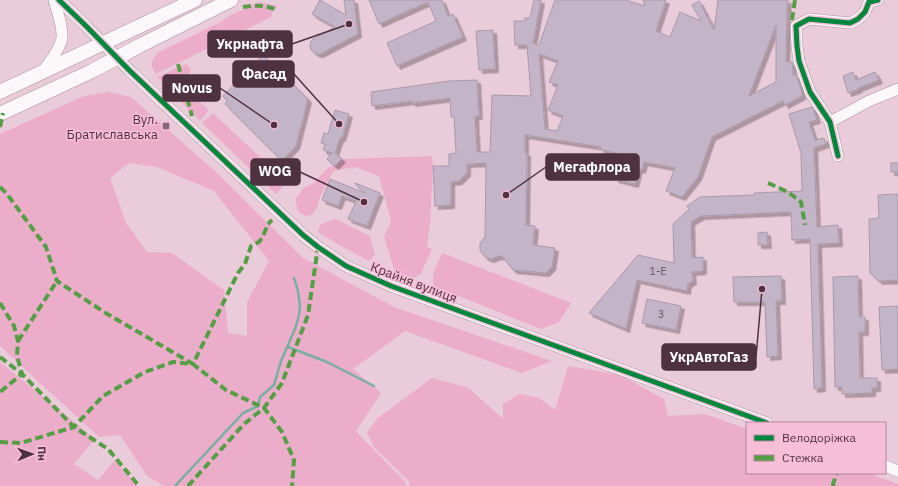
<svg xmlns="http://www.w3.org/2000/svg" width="898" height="486" viewBox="0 0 898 486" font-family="'IBM Plex Sans',sans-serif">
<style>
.green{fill:#ebadca;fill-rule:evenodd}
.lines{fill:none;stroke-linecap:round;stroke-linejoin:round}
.stream{stroke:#78afa0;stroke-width:2.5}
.building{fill:#c4b4c7;stroke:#a999ab;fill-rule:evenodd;filter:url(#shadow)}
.minor-casing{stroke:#aa919c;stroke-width:12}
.major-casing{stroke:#aa919c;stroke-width:15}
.minor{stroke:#fcf7f9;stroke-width:11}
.major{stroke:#fcf7f9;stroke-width:14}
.quiet{stroke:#569e45;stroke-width:4;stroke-dasharray:8 4;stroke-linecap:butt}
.cycleway-casing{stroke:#f7bed8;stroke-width:8}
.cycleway{stroke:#00873e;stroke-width:5}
.poi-dot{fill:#856875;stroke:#f7bed8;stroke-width:1.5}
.labels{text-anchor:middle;stroke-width:3;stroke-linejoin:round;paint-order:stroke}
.number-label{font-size:11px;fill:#6c5261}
.poi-label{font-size:13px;fill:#4e323f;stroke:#f7bed8;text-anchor:end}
.street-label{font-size:13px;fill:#4e323f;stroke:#f7bed8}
.leader{fill:none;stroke:#4e323f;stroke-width:1.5}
.callout-dot{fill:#4e323f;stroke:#f7bed8;stroke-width:1.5}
.callout{fill:#4e323f;stroke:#4e323f;stroke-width:1.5}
.callout-label{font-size:14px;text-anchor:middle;font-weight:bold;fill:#fff}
</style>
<defs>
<filter id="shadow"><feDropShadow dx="3.5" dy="3.5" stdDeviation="0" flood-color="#0004"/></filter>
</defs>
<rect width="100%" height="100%" fill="#eacbd9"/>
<g class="green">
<path d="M259,2L278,6L274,8L271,17L156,74L151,65C152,60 155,56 159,52L221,22L229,16Z"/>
<path d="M186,64L191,70C182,90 196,98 209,110L200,121L157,77Z"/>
<path d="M108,92L131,97L217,173L303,258L394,307L552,361L522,373L405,331L353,369L381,393L356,431L405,482L406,486H164L147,476L120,435L99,437L0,346V134L84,96ZM129,163L157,167L214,191L269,261L247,302V336L228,333L224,290L172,253L147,252L126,223L110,178Z"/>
<polygon points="213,113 282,178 285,184 276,194 202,123"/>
<polygon points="432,156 433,166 430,223 427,247 432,249 421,274 414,278 395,272 384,237 391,221 379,176 355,167 333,171 319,199 317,208 312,215 305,216 298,211 295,199 304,188 314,183 329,167 335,166 342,159"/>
<polygon points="335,219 370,236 375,255 369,261 341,246 318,232 320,225"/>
<path d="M442,253L571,303L559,322L541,329L434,286C430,275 438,263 442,253Z"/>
<polygon points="0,362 95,439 74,464 98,480 115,460 138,486 0,486"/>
<polygon points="568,366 620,375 664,399 668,416 705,414 747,429 747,473 868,473 898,484 898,486 410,486 409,481 374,447 367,432 378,418 432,378 469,388 503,419 503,404 519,394 539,398 555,410"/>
</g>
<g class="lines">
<g class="stream">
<polyline points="288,347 327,362 374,386"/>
<polyline points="175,486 243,413 258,406 260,397 274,385 281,361 295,329 299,315 300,306 298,291 294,278"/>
</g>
</g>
<g class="building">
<polygon points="320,0 346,15 344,0 354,0 358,34 320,54 318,54 315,53 311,50 310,47 311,41 313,39 335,27 312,14"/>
<polygon points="369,0 442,0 448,16 453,14 463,37 397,66 387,43 436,21 428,2 379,24"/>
<path d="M534,0H541L533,43L539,45L555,0H626L645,6L643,0H666L656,31L670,37L680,12L701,21L692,5L699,1L714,30L718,0H788L787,11L786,62H792L793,75H796L802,92V96L785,105L783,101L712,137L698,177L682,197L666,191L675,168L644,162L642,170L639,169L635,184L615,179L618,170L621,171L625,156L600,149L601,147L525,135V153H527L526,225L535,226L533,245L555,248L552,267L546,273L513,270L503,257L498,256L491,259L487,258L484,256L480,250V243L485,237L486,163L467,164V173L459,181L451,182V205L435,206L433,166H449V154L456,153L454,117H451L450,98L412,103V101L372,106L371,92L449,81L477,80L479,116H475L477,152H490L492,95L531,96L527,45H515L514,21H525V18H530ZM776,25V82L749,96ZM539,54L558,61L549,82L558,85L548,110L563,116L557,131L545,129Z"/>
<polygon points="493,30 495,69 479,70 476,31"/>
<polygon points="263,55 308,99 296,146 282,161 225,104 227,101 223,96"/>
<polygon points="853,72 856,80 875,72 879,80 858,88 859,89 848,93 843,76"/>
<polygon points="812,107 814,111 817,120 809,122 815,140 824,138 826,144 814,148 817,227 838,225 839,243 818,244 822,388 814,389 810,239 792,240 791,212 701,216 691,222 692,258 703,257 703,271 692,272 693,281 688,284 687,291 637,280 626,329 589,313 638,255 674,263 673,224 689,209 687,206 700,197 754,195 754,193 802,191 801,153 789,114"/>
<polygon points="335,110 349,114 342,138 340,138 335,153 342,159 335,166 327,159 332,153 323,150 325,144 321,143 324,133 328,134"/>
<rect x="891" y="163" width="7" height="9"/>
<polygon points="330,179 365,193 355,184 355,183 380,193 367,226 348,219 356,201 342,196 338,206 322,200"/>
<polygon points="898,194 898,280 879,281 870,273 869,219 879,218 878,195"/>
<polygon points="767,232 768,245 758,245 758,233"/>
<polygon points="781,276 782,301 776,301 778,356 767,357 765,302 734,302 733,277"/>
<polygon points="858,276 859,317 865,317 865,332 859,332 860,378 877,378 877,388 872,388 872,393 842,394 842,387 835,387 833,277"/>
<polygon points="647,299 681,306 676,330 642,323"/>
<polygon points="898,306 898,369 882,370 879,307"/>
</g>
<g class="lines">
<defs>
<g id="minor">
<polyline points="59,0 85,25 130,71 303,235 318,247 346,266 391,286 767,423"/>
<path d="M43,71C50,62 60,49 62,38C63,25 57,12 54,0"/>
<polyline points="830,122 869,101 898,89"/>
<polyline points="838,156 830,122 810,92 799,61 797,46 796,26 809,19 850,23 858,19 865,12 869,2 878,0"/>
<polyline points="885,466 898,471"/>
</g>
<g id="major">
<polyline points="0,92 195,0"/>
<polyline points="0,114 92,71 139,46 231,0"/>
</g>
</defs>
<use href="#minor" class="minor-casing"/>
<use href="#major" class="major-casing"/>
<use href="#minor" class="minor"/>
<use href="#major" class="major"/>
<g class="quiet">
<path d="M243,7C254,5 264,5 275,9"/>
<polyline points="792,20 795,0"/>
<polyline points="178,64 192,116"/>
<polyline points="0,127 3,113"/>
<polyline points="768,183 788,192 801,202 805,225"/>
<polyline points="0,187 7,194 46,247 57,281 104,312 193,364 234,281 238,273 245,264 251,246 259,242 262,238 266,229 267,225 272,220"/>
<polyline points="0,303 14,326 18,341 17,356 22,374 0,392"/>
<polyline points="18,341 57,281"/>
<polyline points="0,357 22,374 74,427 108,449 139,486"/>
<polyline points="0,442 21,443 74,427 103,396 145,372 173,362 193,364 226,390 264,408 282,432 294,460 292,486"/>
<polyline points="188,486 244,424 264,408 282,383 308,315 318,247"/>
<polyline points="834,486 833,484 837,473"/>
</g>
<defs>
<g id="cycleway">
<polyline points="59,0 85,25 130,71 303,235 318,247 346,266 391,286 767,423"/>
<polyline points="838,156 830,122 810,92 799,61 797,46 796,26 809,19 850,23 858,19 865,12 869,2 878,0"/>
</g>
</defs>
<use href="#cycleway" class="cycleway-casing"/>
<use href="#cycleway" class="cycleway"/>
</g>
<rect class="poi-dot" x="162" y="122" width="8" height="8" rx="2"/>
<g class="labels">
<g class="number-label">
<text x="658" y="275">1-Е</text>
<text x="661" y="318">3</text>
</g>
<g class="poi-label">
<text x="158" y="124">Вул.<tspan x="158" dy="15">Братиславська</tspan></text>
</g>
<g class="street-label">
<text transform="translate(414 282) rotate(21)" y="5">Крайня вулиця</text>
</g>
</g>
<path class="leader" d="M349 24L292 44M339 124L294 74M274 125L220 88M506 195L546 167M364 202L300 172M762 289L756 357"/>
<g class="callout-dot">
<circle cx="349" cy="24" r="4"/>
<circle cx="339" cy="124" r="4"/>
<circle cx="274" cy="125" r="4"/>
<circle cx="506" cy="195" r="4"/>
<circle cx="364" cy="202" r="4"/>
<circle cx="762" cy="289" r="4"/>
</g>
<g class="callout">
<rect x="208" y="31" width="84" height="26" rx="4"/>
<rect x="233" y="61" width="61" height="26" rx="4"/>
<rect x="163" y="75" width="57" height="26" rx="4"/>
<rect x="546" y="154" width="93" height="26" rx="4"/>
<rect x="251" y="159" width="49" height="26" rx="4"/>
<rect x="662" y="344" width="94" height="26" rx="4"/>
</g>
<g class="callout-label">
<text x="250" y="49">Укрнафта</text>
<text x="264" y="79">Фасад</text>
<text x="192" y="93">Novus</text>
<text x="592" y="172">Мегафлора</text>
<text x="275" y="176">WOG</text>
<text x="709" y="362">УкрАвтоГаз</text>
</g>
<rect x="746" y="422" width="140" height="52" fill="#f7bed8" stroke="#b3869b"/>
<rect x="754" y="435" width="20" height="6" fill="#00873e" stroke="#b3869b"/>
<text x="782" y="442" font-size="12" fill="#4e323f">Велодоріжка</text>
<rect x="754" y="455" width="20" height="6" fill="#569e45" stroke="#b3869b"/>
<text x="782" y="462" font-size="12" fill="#4e323f">Стежка</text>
<g transform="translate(32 454) rotate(88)" stroke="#f7bed8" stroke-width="3" paint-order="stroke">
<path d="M0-3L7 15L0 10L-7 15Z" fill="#4e323f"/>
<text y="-6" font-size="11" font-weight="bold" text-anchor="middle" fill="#4e323f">Пн</text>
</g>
</svg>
